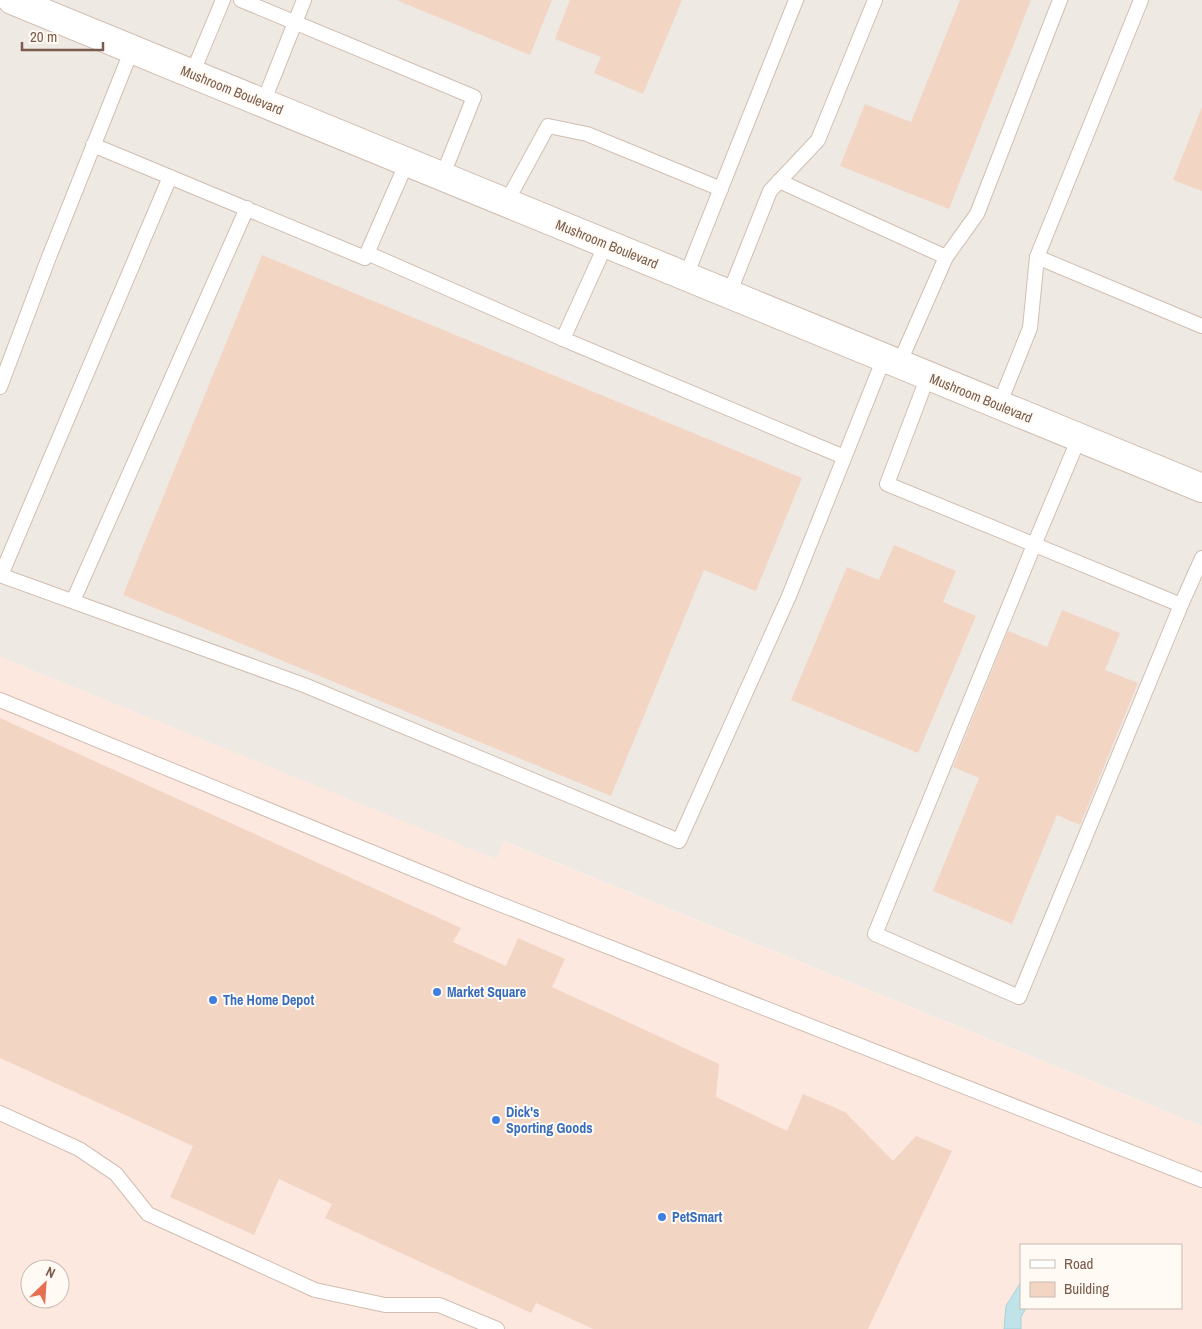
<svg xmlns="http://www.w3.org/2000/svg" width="1202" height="1329" viewBox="0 0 1202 1329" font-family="'Archivo Narrow',sans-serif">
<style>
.commercial{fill:#fde8e0;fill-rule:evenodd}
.industrial{fill:#efe9e4}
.water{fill:#bfe3e8;stroke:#a5d3da}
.building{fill:#f3d5c3}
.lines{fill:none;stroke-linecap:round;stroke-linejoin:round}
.lane-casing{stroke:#d1beb0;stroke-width:16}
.street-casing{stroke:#d1beb0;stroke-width:30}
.lane{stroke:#fff;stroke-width:14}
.street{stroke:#fff;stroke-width:28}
.shop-dot{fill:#3f7fe0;stroke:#fffaf3;stroke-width:2}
.labels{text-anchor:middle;stroke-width:4;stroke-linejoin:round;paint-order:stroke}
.street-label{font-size:14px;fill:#7a5c4d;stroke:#fffaf3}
.shop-label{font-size:14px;font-weight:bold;fill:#366cbe;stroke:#fffaf3;text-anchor:start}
</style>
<rect width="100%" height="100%" fill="#fdf6ec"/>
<path class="commercial" d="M0,657L495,858L503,841L1202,1126V1329H0ZM1021,1245H1181V1308H1021ZM30,1269H60V1299H30Z"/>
<polygon class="industrial" points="0,0 1202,0 1202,1126 504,841 496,859 0,657"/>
<polygon class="water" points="1021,1282 1021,1308 1026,1308 1021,1317 1021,1329 1004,1329 1006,1306"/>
<g class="building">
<polygon points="396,0 552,0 530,55"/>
<polygon points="570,0 682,0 643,94 594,73 601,57 555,39"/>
<polygon points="960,0 1031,0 949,209 840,166 865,104 911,122"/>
<polygon points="1202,107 1202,191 1173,180"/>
<polygon points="262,255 802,478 756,591 704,570 611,796 123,595"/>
<polygon points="894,545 956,571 943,602 976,616 918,753 791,700 847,567 879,580"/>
<polygon points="1062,610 1120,633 1105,670 1138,683 1080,825 1057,815 1012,924 933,891 979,778 953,767 1008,631 1047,647"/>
<polygon points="0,718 461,928 453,942 506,966 518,938 565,959 552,987 719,1064 716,1097 787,1131 803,1094 845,1112 893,1161 916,1136 952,1151 868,1329 593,1329 536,1303 531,1313 325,1218 332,1204 279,1179 254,1235 170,1197 193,1146 0,1058"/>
</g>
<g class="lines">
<defs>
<g id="lane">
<polyline points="241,0 474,97 442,177"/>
<polyline points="192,74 223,0"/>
<polyline points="263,103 304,0"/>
<polyline points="93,145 365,258 407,162"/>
<polyline points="779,181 946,257"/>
<polyline points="506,203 548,126 587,134 721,189"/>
<polyline points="606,244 563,339 844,457"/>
<polyline points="367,253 563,339"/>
<polyline points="1037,257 1202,326"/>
<polyline points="686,276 796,0"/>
<polyline points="729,294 770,191 818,140 875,0"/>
<polyline points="899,364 946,257 977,214 1060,0"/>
<polyline points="928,376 887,484 1181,605 1202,558"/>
<polyline points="0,387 49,257 132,49"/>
<polyline points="999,405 1030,328 1037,257 1141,0"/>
<polyline points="1079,438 1034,545 875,934 1019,997 1181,605"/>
<polyline points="0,575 304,685 679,841 789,596 884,358"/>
<polyline points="1,575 170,177"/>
<polyline points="73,601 247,208"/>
<polyline points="0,700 469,892 1202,1180"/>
<polyline points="0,1113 79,1149 116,1174 148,1214 315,1290 385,1305 439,1305 497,1329"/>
</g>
<polyline id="street" points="12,0 1202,488"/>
</defs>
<use href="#lane" class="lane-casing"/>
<use href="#street" class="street-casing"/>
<use href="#lane" class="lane"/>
<use href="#street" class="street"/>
</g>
<g class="shop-dot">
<circle cx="437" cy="992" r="5"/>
<circle cx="213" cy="1000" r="5"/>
<circle cx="496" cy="1120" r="5"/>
<circle cx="662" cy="1217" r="5"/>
</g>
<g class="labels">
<g class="street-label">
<text transform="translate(232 90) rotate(22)" y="5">Mushroom Boulevard</text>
<text transform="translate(607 244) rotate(22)" y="5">Mushroom Boulevard</text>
<text transform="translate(981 398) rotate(22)" y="5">Mushroom Boulevard</text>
</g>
<g class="shop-label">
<text x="447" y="997">Market Square</text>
<text x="223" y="1005">The Home Depot</text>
<text x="506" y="1117">Dick's<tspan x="506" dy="16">Sporting Goods</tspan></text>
<text x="672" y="1222">PetSmart</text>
</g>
</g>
<rect x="1020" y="1244" width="162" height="65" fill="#fffaf3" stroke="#cabbb1"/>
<rect x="1030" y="1260" width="25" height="8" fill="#ffffff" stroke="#cabbb1"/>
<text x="1064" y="1269" font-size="15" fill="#7a5c4d">Road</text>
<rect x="1030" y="1282" width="25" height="15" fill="#f3d5c3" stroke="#cabbb1"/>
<text x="1064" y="1294" font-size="15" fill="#7a5c4d">Building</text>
<g transform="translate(45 1284) rotate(25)"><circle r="24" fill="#fffaf3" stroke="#cabbb1"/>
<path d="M0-4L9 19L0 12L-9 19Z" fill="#e76f51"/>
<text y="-8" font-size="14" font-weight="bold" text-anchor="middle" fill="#7a5c4d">N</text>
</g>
<path d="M22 42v8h81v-8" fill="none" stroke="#7a5c4d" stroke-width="2.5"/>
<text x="30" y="42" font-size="15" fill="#7a5c4d" stroke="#fffaf3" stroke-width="4" paint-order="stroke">20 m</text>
</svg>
